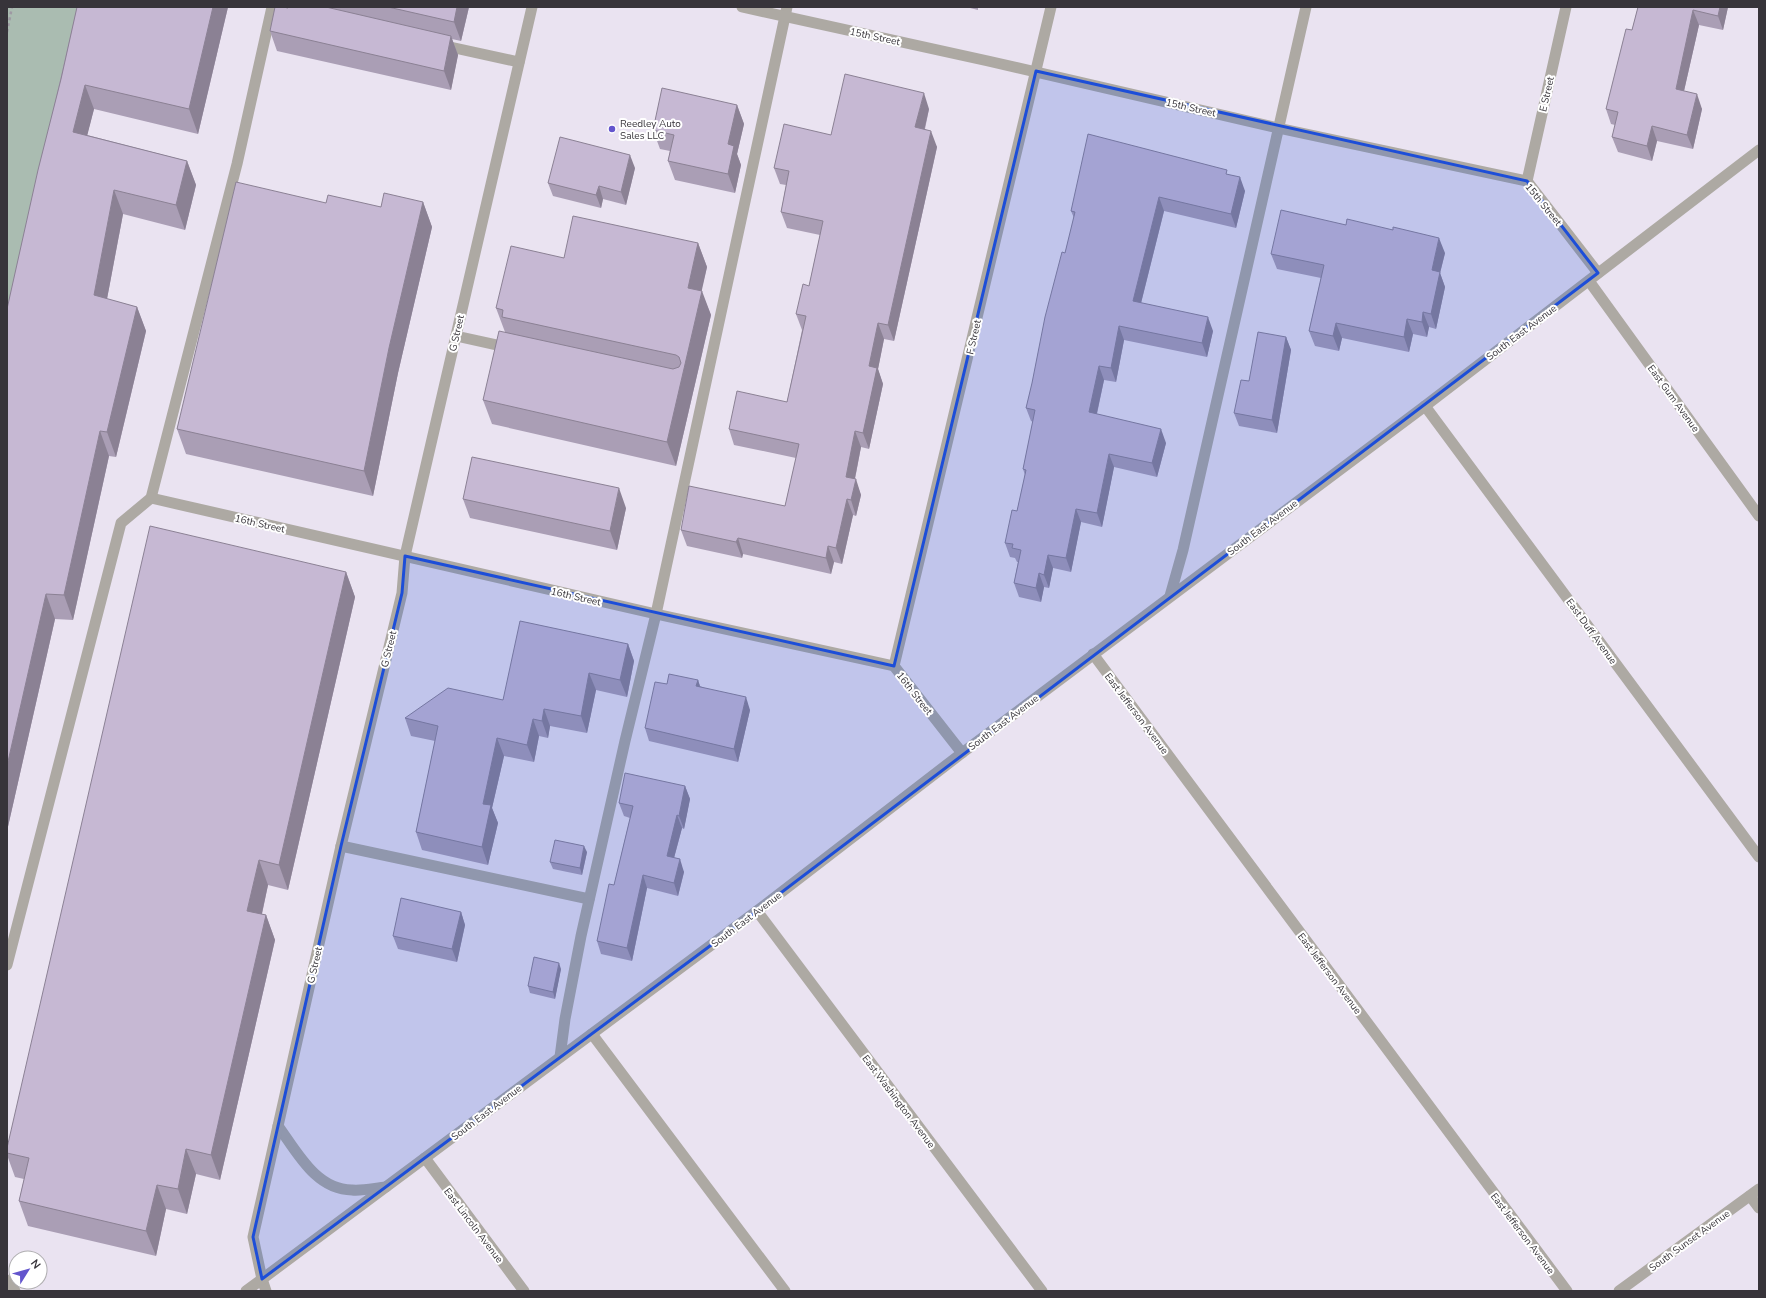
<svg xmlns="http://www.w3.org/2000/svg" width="1766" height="1298" viewBox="0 0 1766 1298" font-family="'Nunito Sans',sans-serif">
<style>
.green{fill:#aabcb1}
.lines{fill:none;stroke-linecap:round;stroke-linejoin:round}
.path{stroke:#9e99a3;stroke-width:2.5;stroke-dasharray:3 3;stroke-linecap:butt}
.service{stroke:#ada9a3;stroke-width:11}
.minor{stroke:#ada9a3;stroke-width:11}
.tertiary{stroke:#ada9a3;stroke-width:11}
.wall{fill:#aa9eb5}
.shaded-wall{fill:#8b8194}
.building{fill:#c6b8d3;stroke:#8b8194}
.marked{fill:#1d4ed8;fill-opacity:0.2;stroke:#1d4ed8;stroke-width:3;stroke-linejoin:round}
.poi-dot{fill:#6355cd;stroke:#fff;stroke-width:1.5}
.labels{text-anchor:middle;stroke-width:4;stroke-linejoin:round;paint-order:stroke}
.street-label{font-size:10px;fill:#37343a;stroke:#fff}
.poi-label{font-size:10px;fill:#37343a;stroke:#fff;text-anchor:start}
</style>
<rect width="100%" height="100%" fill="#eae3f1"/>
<polygon class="green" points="7,7 79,7 7,309"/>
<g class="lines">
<polyline class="path" points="7,32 12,7"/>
<g class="service">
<polyline points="441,45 519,62"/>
<polyline points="456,336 510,348"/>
<polyline points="1170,596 1183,550 1306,7"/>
<polyline points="341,846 589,899"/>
<polyline points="7,965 121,523 151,498 237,164 272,7"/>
<polyline points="592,1034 785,1291"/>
<polyline points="560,1057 565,1019 581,936 625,741 656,614 787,7"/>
<polyline points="1750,1196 1759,1208"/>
</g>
<g class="minor">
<polyline points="742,7 988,61 1278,128 1527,181 1598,273"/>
<polyline points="1527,181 1566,7"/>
<polyline points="1589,281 1759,516"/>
<polyline points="1425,406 1759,857"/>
<polyline points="151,498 656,614 894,666 962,753"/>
<polyline points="1093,654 1567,1291"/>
<polyline points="894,666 1051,7"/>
<polyline points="757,911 1042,1291"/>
<polyline points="425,1158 524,1291"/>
<polyline points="262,1279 266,1291"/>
<polyline points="1619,1291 1759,1189"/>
</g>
<g class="tertiary">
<path d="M278,1126C297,1152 316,1190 352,1190C363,1191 375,1188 386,1187"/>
<polyline points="262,1279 253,1237 341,846 402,593 405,556 532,7"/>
<polyline points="7,1280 15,1291"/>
<polyline points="246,1291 757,911 962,753 1425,406 1759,150"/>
</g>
</g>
<g class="wall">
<polygon points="77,7 228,7 198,134 94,109 87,135 187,161 196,185 185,230 123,214 107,299 137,307 146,331 116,457 109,456 73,620 55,619 7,831 7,309"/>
<polygon points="288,7 469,7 461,41 452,39 458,55 451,90 277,51 270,31"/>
<polygon points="966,7 978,7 978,10"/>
<polygon points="1638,7 1728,7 1723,30 1699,25 1684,91 1702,109 1693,149 1657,141 1652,161 1618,152 1612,137 1615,125 1611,124 1606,109 1632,30"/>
<polygon points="737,105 744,124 737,154 741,165 735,193 675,180 668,161 670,151 660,149 653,130"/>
<polygon points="929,109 925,129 937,147 894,341 884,339 878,369 883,384 869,449 861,447 855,479 861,495 856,516 853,515 842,564 834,562 831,574 743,554 742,558 687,546 681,530 785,506 796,458 734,445 729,429 787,402 802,330 796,314 809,286 820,235 787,228 781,212 786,185 780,184 774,168 831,135"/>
<polygon points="635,168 626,205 603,199 601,208 553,196 548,183"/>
<polygon points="1229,175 1245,191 1236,228 1164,211 1141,303 1213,331 1207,357 1124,340 1116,382 1104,380 1097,414 1166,443 1157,477 1114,467 1102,527 1081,522 1071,572 1053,568 1049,588 1044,587 1041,602 1019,597 1014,583 1018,562 1017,562 1015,558 1010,557 1005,543 1017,511 1025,475 1023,469 1033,422 1031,421 1026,408 1065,253 1074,218 1071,211"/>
<polygon points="423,202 432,227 398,373 373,496 186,454 177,429 326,203 381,207"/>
<polygon points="698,243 707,267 701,291 711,315 676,466 492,424 483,400 505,332 496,308 564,258"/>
<polygon points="1445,253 1440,273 1445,287 1436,329 1429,327 1427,337 1413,334 1409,352 1342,338 1339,351 1315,346 1309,331 1321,278 1277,269 1271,254"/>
<polygon points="1286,337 1291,350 1277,433 1239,426 1234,413"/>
<polygon points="463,499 626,508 617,550 470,518"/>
<polygon points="346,572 355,597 288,890 268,885 262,914 266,915 275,940 220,1180 196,1174 187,1214 166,1209 156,1256 28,1226 19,1201 24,1179 15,1177 7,1155 7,1148"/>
<polygon points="628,644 634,661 627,697 596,690 587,733 550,726 548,738 539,736 534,762 504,756 492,808 498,823 488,865 422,850 416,832 435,741 411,736 405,718 503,700"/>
<polygon points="698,680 700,686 750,710 738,762 649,741 645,728 667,684"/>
<polygon points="685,786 690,799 684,829 682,828 674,858 684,872 678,896 647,888 632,961 601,954 597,941 614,885 630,818 624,816 619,803"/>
<polygon points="587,852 582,875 553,869 550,862"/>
<polygon points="461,912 465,925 457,962 398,949 393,936"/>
<polygon points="561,969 555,999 530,993 528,986"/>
</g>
<g class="shaded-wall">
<polygon points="213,7 228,7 198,134 189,109"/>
<polygon points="457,7 469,7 461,41 454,22"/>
<polygon points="1720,7 1728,7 1723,30 1718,16"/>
<polygon points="1693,10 1699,25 1681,104 1676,89"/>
<polygon points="451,36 458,55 451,90 444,71"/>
<polygon points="85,85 94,109 82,156 73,132"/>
<polygon points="924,93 929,109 921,144 915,127"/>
<polygon points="1697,94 1702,109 1693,149 1687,135"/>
<polygon points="737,105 744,124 737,154 741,165 735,193 728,174 728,144"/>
<polygon points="1652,126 1657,141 1652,161 1647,146"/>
<polygon points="931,131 937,147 894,341 888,325"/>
<polygon points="630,155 635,168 626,205 621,192"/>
<polygon points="187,161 196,185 185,230 176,205"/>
<polygon points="1240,177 1245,191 1236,228 1231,214"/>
<polygon points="599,186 603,199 601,208 596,195"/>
<polygon points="114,190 123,214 103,320 94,295"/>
<polygon points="1159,197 1164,211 1138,315 1133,301"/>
<polygon points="423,202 432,227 398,373 373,496 364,471 389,348"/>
<polygon points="1439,238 1445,253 1440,273 1445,287 1436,329 1431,314 1432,270"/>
<polygon points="698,243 707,267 697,312 688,288"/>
<polygon points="702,291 711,315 676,466 667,442"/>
<polygon points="137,307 146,331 116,457 107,432"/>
<polygon points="1423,312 1429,327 1427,337 1422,322"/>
<polygon points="1208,317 1213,331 1207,357 1202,343"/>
<polygon points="1407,319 1413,334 1409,352 1404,337"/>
<polygon points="878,323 884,339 878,369 883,384 869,449 863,433 869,366"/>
<polygon points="1336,323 1342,338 1339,351 1333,336"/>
<polygon points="1119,326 1124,340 1116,382 1111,368"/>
<polygon points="1286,337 1291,350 1277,433 1272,420"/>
<polygon points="1099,366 1104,380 1094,426 1089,412"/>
<polygon points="1161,429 1166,443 1157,477 1152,463"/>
<polygon points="100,431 109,456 73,620 64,595"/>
<polygon points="855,431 861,447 852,493 846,477"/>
<polygon points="1109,454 1114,467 1102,527 1097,513"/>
<polygon points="856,479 861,495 856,516 851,500"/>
<polygon points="619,488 626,508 617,550 610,531"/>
<polygon points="847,499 853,515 842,564 836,548"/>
<polygon points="1076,509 1081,522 1071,572 1066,558"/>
<polygon points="738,538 743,554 742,558 736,542"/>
<polygon points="828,546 834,562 831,574 826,558"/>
<polygon points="1048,555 1053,568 1049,588 1044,575"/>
<polygon points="346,572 355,597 288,890 279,865"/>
<polygon points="1039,573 1044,587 1041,602 1036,588"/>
<polygon points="46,594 55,619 7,831 7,766"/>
<polygon points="628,644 634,661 627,697 620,680"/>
<polygon points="589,673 596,690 587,733 581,716"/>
<polygon points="698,680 702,693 696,686"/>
<polygon points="746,697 750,710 738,762 734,749"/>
<polygon points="544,709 550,726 548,738 542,721"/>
<polygon points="533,719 539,736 534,762 527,745"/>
<polygon points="497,738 504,756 492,808 498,823 488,865 482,847 483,804"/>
<polygon points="685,786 690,799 684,829 679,816"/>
<polygon points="677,815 682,828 671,869 667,856"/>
<polygon points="584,846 587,852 582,875 580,868"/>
<polygon points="680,859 684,872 678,896 674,883"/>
<polygon points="259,860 268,885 257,936 247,911"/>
<polygon points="643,875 647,888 632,961 627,948"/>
<polygon points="461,912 465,925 457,962 452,949"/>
<polygon points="266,915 275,940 220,1180 211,1155"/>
<polygon points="559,963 561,969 555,999 553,992"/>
<polygon points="186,1149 196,1174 187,1214 178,1189"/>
<polygon points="157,1185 166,1209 156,1256 146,1231"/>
</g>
<g class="building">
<polygon points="77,7 213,7 189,109 85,85 73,132 187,161 176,205 114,190 94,295 137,307 107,432 100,431 64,595 46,594 7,766 7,309 38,170 61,79"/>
<polygon points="275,7 283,7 288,8 288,7 326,7 451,36 444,71 270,31"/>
<polygon points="388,7 457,7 454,22"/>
<polygon points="1638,7 1720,7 1718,16 1693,10 1676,89 1697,94 1687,135 1652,126 1647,146 1612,137 1618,112 1606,109 1626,29 1632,30"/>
<polygon points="845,74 924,93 915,127 931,131 888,325 878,323 869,366 877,368 863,433 855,431 846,477 856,479 851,500 847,499 836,548 828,546 826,558 738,538 736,542 681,530 689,486 785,506 799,444 729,429 737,391 787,402 806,316 796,314 803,284 809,286 823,221 781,212 789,171 774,168 784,124 831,135"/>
<polygon points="662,88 737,105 728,144 734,146 728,174 668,161 674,135 653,130"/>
<polygon points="1088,134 1227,170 1226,174 1240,177 1231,214 1159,197 1133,301 1208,317 1202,343 1119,326 1111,368 1099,366 1089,412 1161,429 1152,463 1109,454 1097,513 1076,509 1066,558 1048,555 1044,575 1039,573 1036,588 1014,583 1021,550 1012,548 1013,544 1005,543 1012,510 1017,511 1026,470 1023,469 1035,410 1026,408 1032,383 1045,317 1062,252 1065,253 1075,212 1071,211"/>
<polygon points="560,137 630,155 621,192 599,186 596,195 548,183"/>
<polygon points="236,182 326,203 328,195 381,207 384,193 423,202 389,348 364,471 177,429"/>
<polygon points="1281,210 1346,225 1347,219 1393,230 1393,227 1439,238 1432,270 1440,272 1431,314 1423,312 1422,322 1407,319 1404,337 1336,323 1333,336 1309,331 1324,265 1271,254"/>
<polygon points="573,216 698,243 688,288 702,291 667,442 483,400 499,331 673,369 679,367 681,363 679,357 676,355 502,317 503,310 496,308 511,246 564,258"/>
<polygon points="1258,332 1286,337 1272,420 1234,413 1241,380 1249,381"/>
<polygon points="472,457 619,488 610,531 463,499"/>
<polygon points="150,526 346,572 279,865 259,860 247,911 266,915 211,1155 186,1149 178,1189 157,1185 146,1231 19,1201 29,1158 7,1153 7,1148"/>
<polygon points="520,621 628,644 620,680 589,673 581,716 544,709 542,721 533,719 527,745 497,738 483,804 491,805 482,847 416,832 438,726 405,718 448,688 503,700"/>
<polygon points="669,674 698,680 696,686 746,697 734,749 645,728 655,682 667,684"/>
<polygon points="625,773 685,786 679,816 677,815 667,856 680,859 674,883 643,875 627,948 597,941 609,884 614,885 633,806 619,803"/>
<polygon points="555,840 584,846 580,868 550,862"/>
<polygon points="401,898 461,912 452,949 393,936"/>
<polygon points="534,957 559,963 553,992 528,986"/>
</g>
<path class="marked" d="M1036,71L1527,181L1598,273L757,911L262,1279L253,1237L341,846L402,593L405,556L894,666Z"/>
<circle class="poi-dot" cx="612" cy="129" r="4"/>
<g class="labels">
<g class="street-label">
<text transform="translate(875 36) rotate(12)" y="4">15th Street</text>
<text transform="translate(1546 94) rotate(-77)" y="4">E Street</text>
<text transform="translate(1191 107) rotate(13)" y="4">15th Street</text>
<text transform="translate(1544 204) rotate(51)" y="4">15th Street</text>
<text transform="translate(1521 332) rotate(-37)" y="4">South East Avenue</text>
<text transform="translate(456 333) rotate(-77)" y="4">G Street</text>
<text transform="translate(973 337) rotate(-77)" y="4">F Street</text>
<text transform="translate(1674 398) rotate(54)" y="4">East Gum Avenue</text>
<text transform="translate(260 523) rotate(13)" y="4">16th Street</text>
<text transform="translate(1262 527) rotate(-37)" y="4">South East Avenue</text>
<text transform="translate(576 596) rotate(13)" y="4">16th Street</text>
<text transform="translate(1592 631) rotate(54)" y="4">East Duff Avenue</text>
<text transform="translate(388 649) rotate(-76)" y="4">G Street</text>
<text transform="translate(915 693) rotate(52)" y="4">16th Street</text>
<text transform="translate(1137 713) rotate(53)" y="4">East Jefferson Avenue</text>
<text transform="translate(1003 722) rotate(-37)" y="4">South East Avenue</text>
<text transform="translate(746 919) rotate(-37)" y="4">South East Avenue</text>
<text transform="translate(314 965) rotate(-77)" y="4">G Street</text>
<text transform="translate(1330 973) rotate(53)" y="4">East Jefferson Avenue</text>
<text transform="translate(899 1101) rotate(53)" y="4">East Washington Avenue</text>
<text transform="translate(486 1112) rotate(-37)" y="4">South East Avenue</text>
<text transform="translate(474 1225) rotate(53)" y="4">East Lincoln Avenue</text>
<text transform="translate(1523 1233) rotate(53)" y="4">East Jefferson Avenue</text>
<text transform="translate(1689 1240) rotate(-36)" y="4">South Sunset Avenue</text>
</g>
<g class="poi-label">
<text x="620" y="127">Reedley Auto<tspan x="620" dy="12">Sales LLC</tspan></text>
</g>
</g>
<rect width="1766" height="1298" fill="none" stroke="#37343a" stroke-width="16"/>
<g transform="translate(28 1270) rotate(53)"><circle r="19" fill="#ffffff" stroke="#afaeb0"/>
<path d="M0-3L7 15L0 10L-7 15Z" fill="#6355cd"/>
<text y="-6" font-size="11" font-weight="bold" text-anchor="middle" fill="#37343a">N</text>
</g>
</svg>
